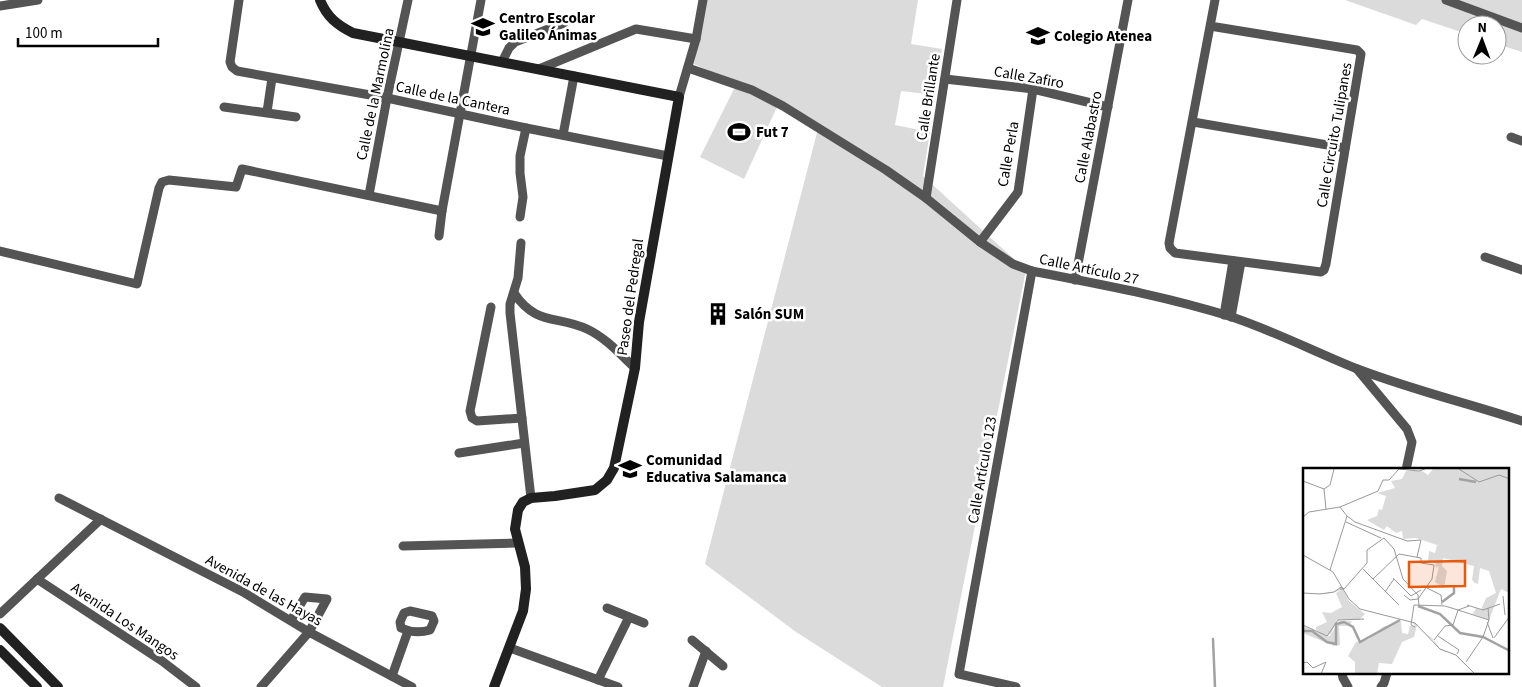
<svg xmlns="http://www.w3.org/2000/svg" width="1522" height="687" viewBox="0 0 1522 687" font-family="'Source Sans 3',sans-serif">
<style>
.green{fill:#dbdbdb}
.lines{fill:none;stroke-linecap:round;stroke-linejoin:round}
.stream{stroke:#a2a2a2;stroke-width:2.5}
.street{stroke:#545454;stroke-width:9}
.secondary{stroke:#212121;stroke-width:10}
.labels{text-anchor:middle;stroke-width:5;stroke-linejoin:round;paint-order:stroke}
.poi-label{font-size:15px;font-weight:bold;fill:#000;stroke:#fff;text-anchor:start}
.street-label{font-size:15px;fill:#000;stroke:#fff}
.inset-river{fill:none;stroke:#a2a2a2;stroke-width:2.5}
.inset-road{fill:none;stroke:#999;stroke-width:1}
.view{fill:#e8590c;fill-opacity:0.15;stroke:#e8590c;stroke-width:2.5}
.inset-edge{fill:none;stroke:#000;stroke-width:2.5}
</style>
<rect width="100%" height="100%" fill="#fff"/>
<g class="green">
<polygon points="706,0 918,0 911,44 942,49 935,95 901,91 895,125 930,132 923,176 1026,270 943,687 882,687 796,632 705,564 819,125 807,116 694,64"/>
<polygon points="1345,0 1522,0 1522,52 1497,44 1497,25 1467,25 1467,34 1422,19 1416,25"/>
<polygon points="735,87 777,107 744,179 700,157"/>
</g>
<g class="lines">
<polyline class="stream" points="1213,639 1215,687"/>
<g class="street">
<polyline points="239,0 230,62 232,67 237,71 387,98 526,128 668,156"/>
<polyline points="1446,0 1522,28"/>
<polyline points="0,6 38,0"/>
<path d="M1210,26L1357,50L1361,54L1326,264L1324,270L1321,272L1175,253L1170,248L1169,243C1185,162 1200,81 1215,0"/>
<polyline points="502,62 509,48 515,42 564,23"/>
<path d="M688,68L752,90L783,106L886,170L926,198L980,242L1013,264L1032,271C1098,284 1165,296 1229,316C1272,330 1313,351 1355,368C1409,389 1467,403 1522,421"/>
<polyline points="539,69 636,29 696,39"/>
<polyline points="945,79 1033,89 1108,107"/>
<polyline points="679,97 696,39 703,0"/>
<polyline points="224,107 296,117"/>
<polyline points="267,112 272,78"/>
<polyline points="1193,122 1345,148"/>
<polyline points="563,135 574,76"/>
<polyline points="1511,137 1522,141"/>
<polyline points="369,195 387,98 408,0"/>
<polyline points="926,198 957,0"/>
<polyline points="520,217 523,197 520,173 520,156 526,128"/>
<polyline points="439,236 442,211 481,0"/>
<polyline points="980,242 1018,192 1033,89"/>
<polyline points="521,243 518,278 510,304 510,313 531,498"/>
<polyline points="0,251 137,284 159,188 162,182 169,180 236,187 242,169 442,211"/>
<polyline points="1485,257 1522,270"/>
<polyline points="1075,280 1128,0"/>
<path d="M514,293C536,326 557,315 587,329C606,338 620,354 635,368"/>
<polyline points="491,307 470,411 472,418 477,421 522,418"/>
<polyline points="1224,315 1233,261"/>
<polyline points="1231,317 1241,262"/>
<polyline points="1357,369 1407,429 1412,442 1406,470"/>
<polyline points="459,453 524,443"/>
<polyline points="59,498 243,592 309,632 412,687"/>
<polyline points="403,546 518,543"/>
<polyline points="37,579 162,661 196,687"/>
<polyline points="607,608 644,623"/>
<path d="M410,611L432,616L434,621L430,630C420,633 410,632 401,628L400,622L404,613Z"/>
<polyline points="0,614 101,519"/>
<polyline points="692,640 723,666"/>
<polyline points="510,648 618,687"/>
<polyline points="1342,673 1343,678 1348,687"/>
<polyline points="392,676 408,631"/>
<polyline points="598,680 629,617"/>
<polyline points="261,687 309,632 327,599 305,597 291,620"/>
<polyline points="693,687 706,651"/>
<polyline points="1016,687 959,674 1032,271"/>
<polyline points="1381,687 1384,683 1387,673"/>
</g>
<g class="secondary">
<path d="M320,0C327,17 337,25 353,33L679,97L639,322L635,368L614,468L607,480L595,490L555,496L531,498L523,502L518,510L515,529L525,567L526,589L523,611L494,687"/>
<polyline points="0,628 58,687"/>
<polyline points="0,650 37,687"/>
</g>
</g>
<defs>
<symbol id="school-bare" viewBox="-9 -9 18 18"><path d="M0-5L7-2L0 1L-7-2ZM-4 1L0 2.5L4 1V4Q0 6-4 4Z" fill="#000" stroke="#fff" stroke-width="2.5" paint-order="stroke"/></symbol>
<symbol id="stadium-bare" viewBox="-9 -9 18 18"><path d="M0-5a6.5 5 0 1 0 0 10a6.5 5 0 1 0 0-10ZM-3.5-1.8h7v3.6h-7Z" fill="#000" stroke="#fff" stroke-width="2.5" paint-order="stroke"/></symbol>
<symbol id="building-bare" viewBox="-9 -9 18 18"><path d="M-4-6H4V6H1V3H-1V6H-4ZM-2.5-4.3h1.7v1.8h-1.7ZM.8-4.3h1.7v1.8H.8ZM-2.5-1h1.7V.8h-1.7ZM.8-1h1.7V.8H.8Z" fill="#000" stroke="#fff" stroke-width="2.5" paint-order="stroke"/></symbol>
</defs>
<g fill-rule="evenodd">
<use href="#school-bare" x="467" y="11" width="32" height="32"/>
<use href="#school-bare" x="1022" y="20" width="32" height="32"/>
<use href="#stadium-bare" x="723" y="116" width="32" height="32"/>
<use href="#building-bare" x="702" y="298" width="32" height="32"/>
<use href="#school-bare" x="614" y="453" width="32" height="32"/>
</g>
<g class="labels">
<g class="poi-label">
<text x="499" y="23">Centro Escolar<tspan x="499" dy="17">Galileo Ánimas</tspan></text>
<text x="1054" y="41">Colegio Atenea</text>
<text x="756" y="137">Fut 7</text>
<text x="734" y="319">Salón SUM</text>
<text x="646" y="465">Comunidad<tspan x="646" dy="17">Educativa Salamanca</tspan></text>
</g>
<g class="street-label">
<text transform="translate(1029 77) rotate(10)" y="5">Calle Zafiro</text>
<text transform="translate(375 94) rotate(-78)" y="5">Calle de la Marmolina</text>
<text transform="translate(928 97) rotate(-81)" y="5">Calle Brillante</text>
<text transform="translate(453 98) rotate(12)" y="5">Calle de la Cantera</text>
<text transform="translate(1334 135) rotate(-80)" y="5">Calle Circuito Tulipanes</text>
<text transform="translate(1088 137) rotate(-79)" y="5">Calle Alabastro</text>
<text transform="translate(1008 154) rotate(-80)" y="5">Calle Perla</text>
<text transform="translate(1089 269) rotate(12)" y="5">Calle Artículo 27</text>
<text transform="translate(630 297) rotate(-82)" y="5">Paseo del Pedregal</text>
<text transform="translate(982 470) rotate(-80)" y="5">Calle Artículo 123</text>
<text transform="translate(264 590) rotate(29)" y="5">Avenida de las Hayas</text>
<text transform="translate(125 621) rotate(34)" y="5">Avenida Los Mangos</text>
</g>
</g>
<g transform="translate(1303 468)">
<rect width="206" height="206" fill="#fff"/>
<path d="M130,1H206V125L198,121L186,152L170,146L173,140L178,142L183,130L193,125L186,103L177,100L175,116L172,115L169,112L171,98L140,90L139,98L144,103L141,120L132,114L136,98L133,100L132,93H125L126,83L132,85L134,77L113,70L100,71L99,63L93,65L84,58L81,62L64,52L74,48L76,41L79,42L83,28L74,25L92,20L88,13L99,11L103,3H119L125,7ZM39,119L46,133L62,146L56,152H34L28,166L22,167L13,162V159L24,154L19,144L28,145L39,139L33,125L38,122L32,124H31L29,125L17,126H12L31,124ZM36,153H49L46,158H36L37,177L31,178L0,165V158L27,168ZM98,153L99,165L105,166L107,158H112L109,154L111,155L114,156L120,164L128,169L131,172L137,181L153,187L171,206L152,187L137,182L130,172L120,164L114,157L111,169L99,174L89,196L76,195L74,206H52V194L45,188L53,174L66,171L80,159Z" fill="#dbdbdb"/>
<path class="inset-river" d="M156,11L173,14M139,134L151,125V117M115,138L137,146L157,165L180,169L207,183M0,163H9L24,174L33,176V156L41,154L50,159L57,174L97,152"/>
<path class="inset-road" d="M156,1L176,14L196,7L207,11M0,13L21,21M21,21L27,17L31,1M21,21L23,41M44,48L52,54L104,73L118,72L114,89M0,49L6,44L37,39L75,23L80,12H86L96,1L116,3L122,1M43,54L78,70M0,87L30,104L46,131L57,141L112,155L137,181L153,187L172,206M60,101L96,137M27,102L44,48L37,39M90,110L108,128L118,122M70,111L96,86L118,90V95L131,97L129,111L115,131L107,132L101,127M124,120L138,127L139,137M41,121L64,95V82L81,70L91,81L100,111L115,127L116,137M82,124L91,111M0,125L17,126L31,124L38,119L41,121H37M200,128L202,147M164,137L180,142L197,136M184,154L190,170M0,157L24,168L35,152L61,151M112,159L108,157L111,137L142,138L155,142L166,138M135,168L156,182L154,186M191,170L207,148M131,172L142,158L150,157L155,142L186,152M163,194L180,169L186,152L185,140M0,195L4,194L10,200L23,194L18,206"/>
<path class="view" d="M162,93V118L106,119V94Z"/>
<rect width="206" height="206" class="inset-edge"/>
</g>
<g transform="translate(1482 40) rotate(1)"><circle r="24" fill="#ffffff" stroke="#999999"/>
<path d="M0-4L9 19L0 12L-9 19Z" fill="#000000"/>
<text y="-8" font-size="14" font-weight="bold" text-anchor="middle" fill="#000000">N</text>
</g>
<path d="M18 38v8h140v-8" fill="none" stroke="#000000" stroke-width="2.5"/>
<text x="25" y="38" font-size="15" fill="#000000" stroke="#ffffff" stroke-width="4" paint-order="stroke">100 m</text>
</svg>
